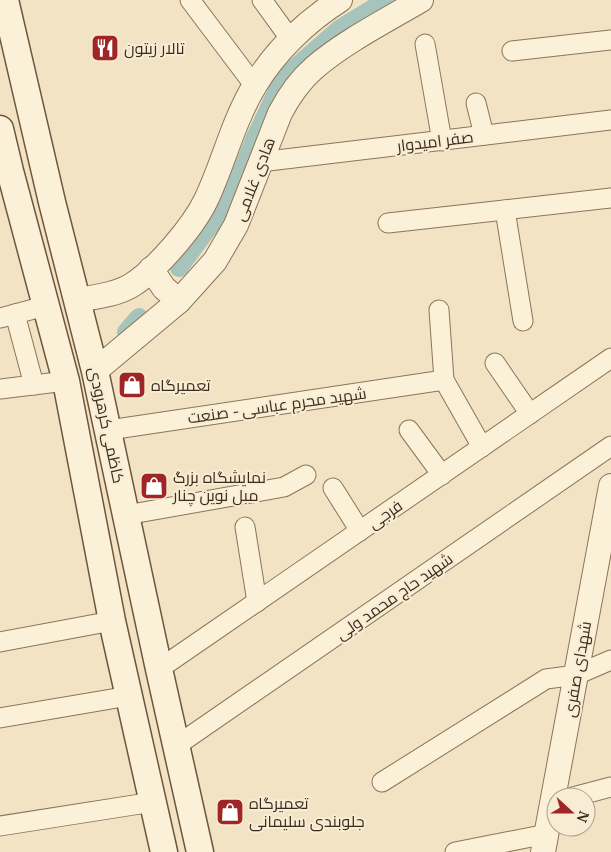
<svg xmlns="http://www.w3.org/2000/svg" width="611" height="852" viewBox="0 0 611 852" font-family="'PT Serif',Cairo,serif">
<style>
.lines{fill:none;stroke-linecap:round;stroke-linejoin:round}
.canal{stroke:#a6c4bb;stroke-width:18}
.minor-casing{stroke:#8d7459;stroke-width:21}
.tertiary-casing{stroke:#8d7459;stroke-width:26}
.secondary-casing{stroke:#6f553c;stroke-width:29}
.minor{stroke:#fbf0d8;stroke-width:19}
.tertiary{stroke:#fbf0d8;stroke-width:24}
.secondary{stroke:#fbf0d8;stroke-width:26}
.labels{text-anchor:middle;stroke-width:4;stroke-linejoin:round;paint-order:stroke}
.poi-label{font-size:16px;fill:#3c2c1e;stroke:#f8edd4;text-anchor:start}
.street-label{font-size:16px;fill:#3c2c1e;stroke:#f8edd4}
</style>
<rect width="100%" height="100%" fill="#f1e3c4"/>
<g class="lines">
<g class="canal">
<polyline points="179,268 230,199 256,135 283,78 339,29 386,0"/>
<polyline points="126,332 139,317"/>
</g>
<defs>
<g id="minor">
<polyline points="190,0 254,85"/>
<polyline points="262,0 291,40"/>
<polyline points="425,44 442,141"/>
<polyline points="512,51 611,40"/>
<polyline points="476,103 484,135"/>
<polyline points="260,162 611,120"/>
<polyline points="505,210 523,321"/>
<polyline points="388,223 611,198"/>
<polyline points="439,310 444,380 482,447"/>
<polyline points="15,314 34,385"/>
<polyline points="0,318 45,306"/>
<polyline points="495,363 530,414"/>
<polyline points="0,389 66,381"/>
<polyline points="109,430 444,380"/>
<polyline points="409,430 442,475"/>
<polyline points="333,488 360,531"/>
<polyline points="126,515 284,487 306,475"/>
<polyline points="245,527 257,602"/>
<polyline points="0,642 112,621"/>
<polyline points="159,669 611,358"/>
<polyline points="0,718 129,696"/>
<polyline points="176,746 611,446"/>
<polyline points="382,782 546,679 576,675 611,660"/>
<polyline points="573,797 611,787"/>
<polyline points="0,826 153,802"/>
<polyline points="455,852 547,834"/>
</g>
<g id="tertiary">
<polyline points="151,269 164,288 179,301"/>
<path d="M77,300C94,297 116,295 132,285C157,269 193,227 206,200C224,162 233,121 255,85C275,51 307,21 340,0"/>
<path d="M95,371L179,301L215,261L236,225L280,113C289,96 299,81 314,68C344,42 387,20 421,0"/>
<polyline points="543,852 611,486"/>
</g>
<g id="secondary">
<polyline points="5,0 52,202 95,371 159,669 200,852"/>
<polyline points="0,129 10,171 66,381 112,621 164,852"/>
</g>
</defs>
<use href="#minor" class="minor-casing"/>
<use href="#tertiary" class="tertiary-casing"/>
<use href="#secondary" class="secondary-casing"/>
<use href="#minor" class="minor"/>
<use href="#tertiary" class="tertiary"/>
<use href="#secondary" class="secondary"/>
</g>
<defs>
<symbol id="restaurant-square" viewBox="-11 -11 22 22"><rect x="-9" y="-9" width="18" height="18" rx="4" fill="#a02527" stroke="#f8edd4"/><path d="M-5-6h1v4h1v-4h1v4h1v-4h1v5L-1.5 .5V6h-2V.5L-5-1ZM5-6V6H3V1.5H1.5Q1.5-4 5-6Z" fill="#fff"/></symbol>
<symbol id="shop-square" viewBox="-11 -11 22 22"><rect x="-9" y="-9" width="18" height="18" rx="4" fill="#a02527" stroke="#f8edd4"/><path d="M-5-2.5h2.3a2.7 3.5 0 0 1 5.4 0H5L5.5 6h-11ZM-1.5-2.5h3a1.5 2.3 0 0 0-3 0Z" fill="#fff"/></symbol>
</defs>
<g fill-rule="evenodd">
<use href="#restaurant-square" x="89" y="32" width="32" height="32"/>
<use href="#shop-square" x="116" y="369" width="32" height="32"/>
<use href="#shop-square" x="138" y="470" width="32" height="32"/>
<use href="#shop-square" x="214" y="796" width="32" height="32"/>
</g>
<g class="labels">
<g class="poi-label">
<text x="124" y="54">تالار زیتون</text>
<text x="151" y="391">تعمیرگاه</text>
<text x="173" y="483">نمایشگاه بزرگ<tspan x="173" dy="18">مبل نوین چنار</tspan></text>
<text x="249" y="809">تعمیرگاه<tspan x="249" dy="18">جلوبندی سلیمانی</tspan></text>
</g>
<g class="street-label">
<text transform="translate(435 141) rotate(-7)" y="6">صفر امیدوار</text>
<text transform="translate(254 179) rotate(-69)" y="6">هادی غلامی</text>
<text transform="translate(277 405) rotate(-8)" y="6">شهید محرم عباسی - صنعت</text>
<text transform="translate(107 425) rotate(78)" y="6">کاظمی کرهرودی</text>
<text transform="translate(385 514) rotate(-35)" y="6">فرجی</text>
<text transform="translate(394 596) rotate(-35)" y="6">شهید حاج محمد ولی</text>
<text transform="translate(577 669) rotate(-80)" y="6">شهدای صفری</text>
</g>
</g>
<g transform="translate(571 812) rotate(111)"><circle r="24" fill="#f8edd4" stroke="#ada08b"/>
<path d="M0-4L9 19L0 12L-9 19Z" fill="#a02527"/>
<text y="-8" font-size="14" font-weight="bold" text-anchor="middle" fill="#3c2c1e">N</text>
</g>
</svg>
